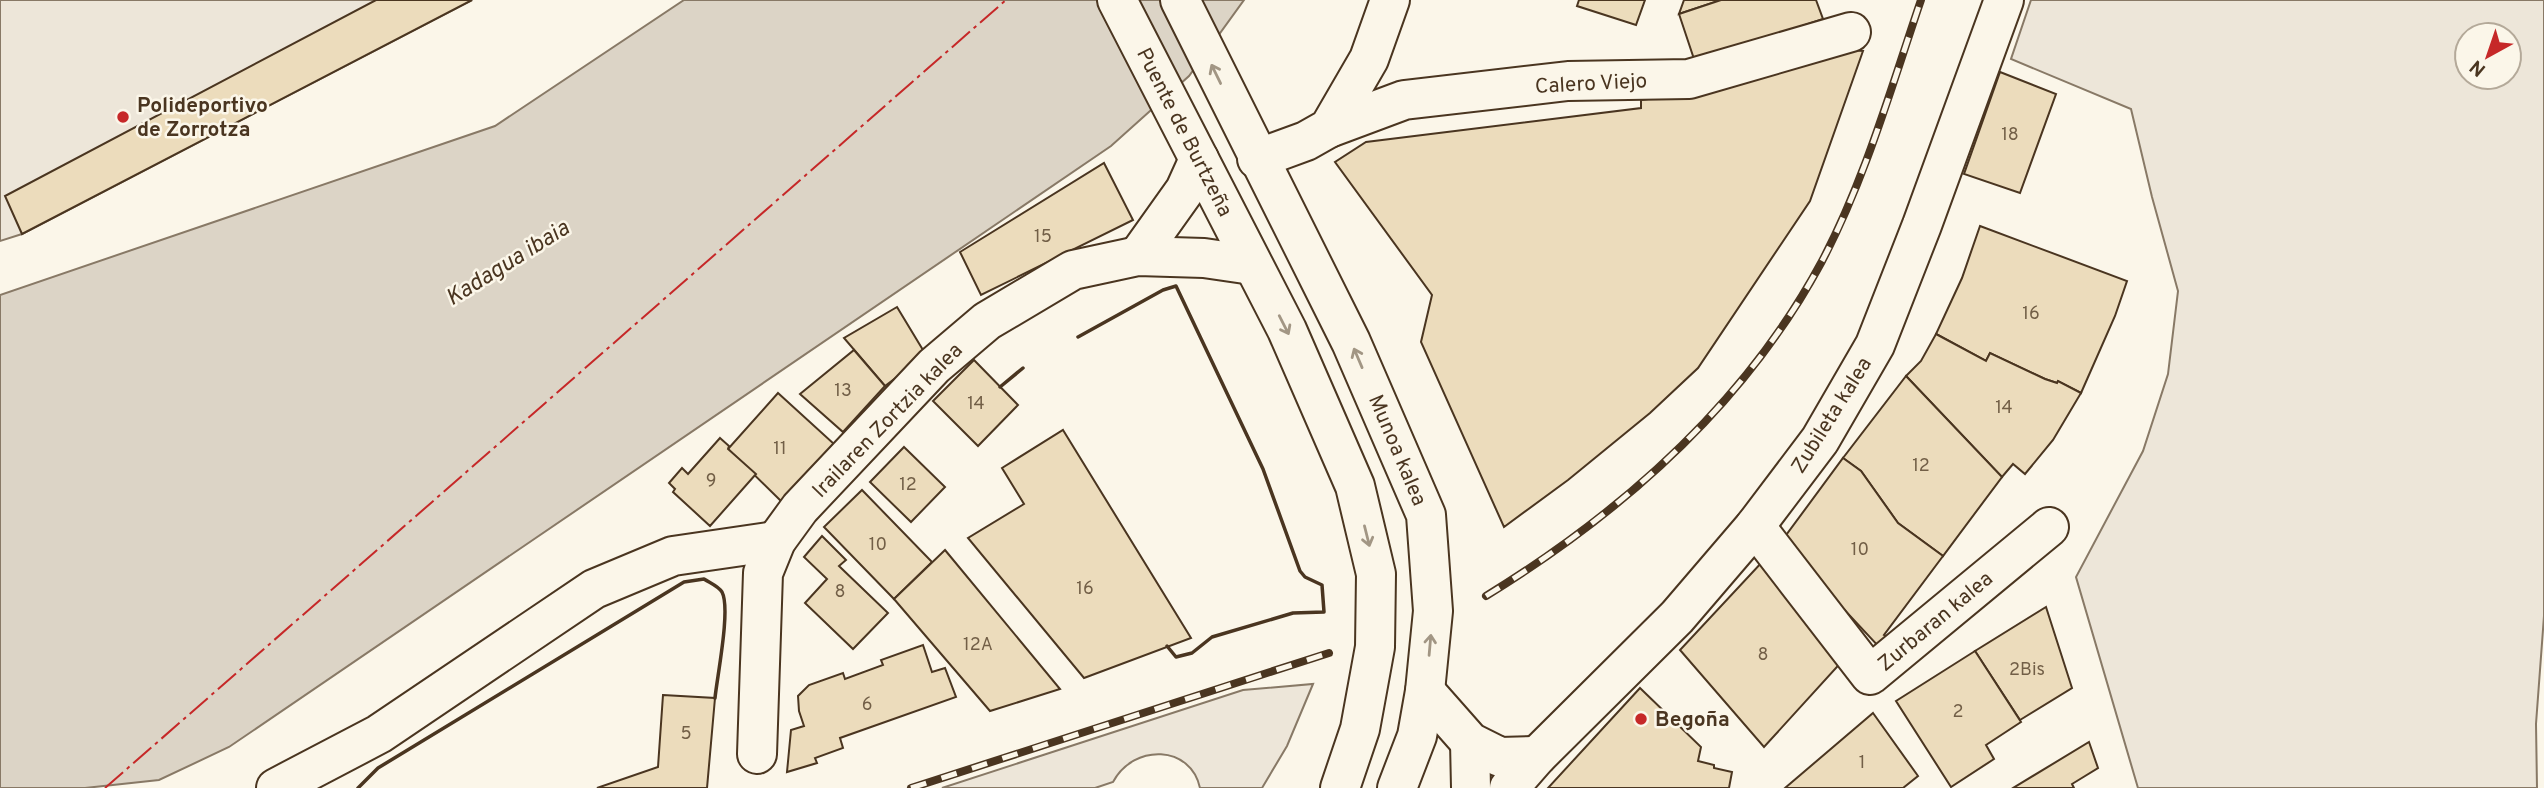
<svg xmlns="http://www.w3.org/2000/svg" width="2544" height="788" viewBox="0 0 2544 788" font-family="Overpass,sans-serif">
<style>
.green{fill:#ede6d9;stroke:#887966;stroke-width:2;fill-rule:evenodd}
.water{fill:#dcd4c6;stroke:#887966;stroke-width:2}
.building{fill:#ecdcbc;stroke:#4a3520;stroke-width:2}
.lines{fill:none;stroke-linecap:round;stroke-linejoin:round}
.minor-casing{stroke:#4a3520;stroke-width:42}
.major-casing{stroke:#4a3520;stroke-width:42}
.minor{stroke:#fbf6e9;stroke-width:38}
.major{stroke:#fbf6e9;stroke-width:38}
.rail-casing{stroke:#4a3520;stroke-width:8}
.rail{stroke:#fbf6e9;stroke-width:5;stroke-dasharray:16;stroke-linecap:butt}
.wall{stroke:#4a3520;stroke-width:3.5}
.power{stroke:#c62828;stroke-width:2;stroke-dasharray:24 5 3.5 5;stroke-linecap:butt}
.oneway{stroke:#a29684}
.poi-dot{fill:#c62828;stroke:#fbf6e9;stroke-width:2.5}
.labels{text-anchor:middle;stroke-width:5;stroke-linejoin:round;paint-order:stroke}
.number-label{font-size:18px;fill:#725f47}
.street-label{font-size:21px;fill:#4a3520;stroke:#fbf6e9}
.poi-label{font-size:21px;font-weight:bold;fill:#4a3520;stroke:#fbf6e9;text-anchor:start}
.water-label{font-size:23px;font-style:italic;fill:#4a3520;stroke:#fbf6e9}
</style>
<rect width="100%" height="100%" fill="#fbf6e9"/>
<g class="green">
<polygon points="0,0 472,0 22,234 0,241"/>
<path d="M2031,0H2544V616L2536,724L2537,788H2138L2076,577L2143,451L2168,374L2178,291L2152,197L2131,109L2011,59ZM2467,35H2509V77H2467Z"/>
<path d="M1313,684L1287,746L1262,788H1200C1191,745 1134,743 1113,782L1095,788H942L1243,690Z"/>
</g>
<polygon class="water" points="684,0 1244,0 1189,76 1111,146 229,747 159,780 85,788 0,788 0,295 495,126"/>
<g class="building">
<polygon points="376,0 472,0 22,234 5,196"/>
<polygon points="1579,0 1645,0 1636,25 1577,6"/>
<polygon points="1684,0 1721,0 1679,14"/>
<polygon points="1721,0 1816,0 1823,19 1695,62 1679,14"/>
<polygon points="1852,50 1863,51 1810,201 1698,368 1650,413 1568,480 1504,527 1421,342 1432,295 1335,162 1366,142 1641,108 1641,100 1726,88"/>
<polygon points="2000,72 2056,94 2020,193 1964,174"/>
<polygon points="1104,163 1133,220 981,295 960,252"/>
<polygon points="1980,226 2127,281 2115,316 2081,393 2058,381 2057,383 2045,379 1990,353 1986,361 1936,334 1962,278"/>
<polygon points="897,307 926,355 885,386 844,338"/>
<polygon points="1936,334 1986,361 1990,353 2045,379 2057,383 2058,381 2081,393 2053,440 2025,474 2013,464 2002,477 1906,376 1921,361"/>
<polygon points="854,350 885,386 843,432 800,394"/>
<polygon points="974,360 1018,405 978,446 933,401"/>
<polygon points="1906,376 2002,477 1943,556 1898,523 1861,471 1843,458"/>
<polygon points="778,393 834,444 782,502 728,449"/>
<polygon points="1063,430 1191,638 1084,678 968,538 1024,504 1002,468"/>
<polygon points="720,438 729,446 728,449 756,474 710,526 673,492 675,489 669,483 682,468 688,474"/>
<polygon points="904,447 945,487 911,522 870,482"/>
<polygon points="1843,458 1861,471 1898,523 1943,556 1884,635 1888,637 1880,648 1781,542"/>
<polygon points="862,490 932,562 894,599 824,527"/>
<polygon points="822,536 846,560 839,566 888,613 853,649 805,603 827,579 804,557"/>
<polygon points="945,550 1060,689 990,711 894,599"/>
<polygon points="1763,561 1846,657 1764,747 1680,650"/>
<polygon points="2046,607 2072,688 2020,720 1975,651"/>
<polygon points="923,645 932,672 945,668 956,697 840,738 843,748 815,758 817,763 787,772 791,730 804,726 799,711 798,696 809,685 843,673 845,679 883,665 881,660"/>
<polygon points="1975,651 2021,722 1986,745 1994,759 1951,787 1896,701"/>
<polygon points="1640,688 1701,747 1698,761 1714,765 1714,768 1732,772 1729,788 1548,788"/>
<polygon points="663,695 715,698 707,788 597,788 658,767"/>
<polygon points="1873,713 1918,776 1903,788 1785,788"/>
<polygon points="2089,742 2098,768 2072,784 2074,788 2013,788"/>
</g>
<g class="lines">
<defs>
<g id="minor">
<polyline points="1329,128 1404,100 1568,81 1689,79 1851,32"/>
<polyline points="1257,159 1306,141 1329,128 1369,59 1390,0"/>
<polyline points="1138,256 1185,190 1199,159"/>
<polyline points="1755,526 1870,675 2049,527"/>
<polyline points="1425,691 1470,742 1500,757 1537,756"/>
<polyline points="1470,742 1471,788"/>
<polyline points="757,754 763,573 776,541 800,508 934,366 987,321 1073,270 1138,256 1204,258 1252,265"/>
<polyline points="276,788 379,734 594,589 673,556 776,541"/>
<polyline points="1509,788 1537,756 1677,617 1755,526 1820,440 1875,345 1922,225 2004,0"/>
</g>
<g id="major">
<polyline points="1117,0 1287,330 1355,486 1376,574 1375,647 1360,729 1340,788"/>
<polyline points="1180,0 1351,342 1426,515 1433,611 1425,691 1417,736 1397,788"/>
</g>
</defs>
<use href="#minor" class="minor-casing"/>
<use href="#major" class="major-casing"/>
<use href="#minor" class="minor"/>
<use href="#major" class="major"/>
<defs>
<g id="rail">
<path d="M1486,596C1621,513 1745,404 1821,263C1865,180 1891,88 1921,0"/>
<polyline points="911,788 1329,653"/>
</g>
</defs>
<use href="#rail" class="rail-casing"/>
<use href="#rail" class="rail"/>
<g class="wall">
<polyline points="1078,337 1163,290 1176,286 1263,469 1300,571 1305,577 1322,585 1324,612 1293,613 1212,637 1192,653 1176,657 1167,646"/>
<polyline points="1000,387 1023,368"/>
<path d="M358,788L378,768L684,582L704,579C710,583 718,586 722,592C731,609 717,677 715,698"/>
</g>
<polyline class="power" points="105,788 1006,0"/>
</g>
<defs><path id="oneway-shaft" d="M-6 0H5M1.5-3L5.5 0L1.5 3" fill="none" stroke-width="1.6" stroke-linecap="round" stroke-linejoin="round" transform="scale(1.75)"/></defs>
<g class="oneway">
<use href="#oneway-shaft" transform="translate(1216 74) rotate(-116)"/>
<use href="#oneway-shaft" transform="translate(1284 325) rotate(63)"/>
<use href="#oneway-shaft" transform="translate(1358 358) rotate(-113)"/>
<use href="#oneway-shaft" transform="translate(1367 536) rotate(76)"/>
<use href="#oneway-shaft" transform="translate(1430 645) rotate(-85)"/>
</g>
<g class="poi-dot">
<circle cx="123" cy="117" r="7"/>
<circle cx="1641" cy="719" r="7"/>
</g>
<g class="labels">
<g class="number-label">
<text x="2010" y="140">18</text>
<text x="1043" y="242">15</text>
<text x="2031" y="319">16</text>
<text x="843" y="396">13</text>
<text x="976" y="409">14</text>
<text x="2004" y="413">14</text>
<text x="780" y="454">11</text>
<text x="1921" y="471">12</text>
<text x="711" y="486">9</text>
<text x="908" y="490">12</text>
<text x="878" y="550">10</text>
<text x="1860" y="555">10</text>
<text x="1085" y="594">16</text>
<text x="840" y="597">8</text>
<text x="978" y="650">12A</text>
<text x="1763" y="660">8</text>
<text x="2027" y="675">2Bis</text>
<text x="867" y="710">6</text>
<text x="1958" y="717">2</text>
<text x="686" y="739">5</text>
<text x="1862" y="768">1</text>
</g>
<g class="street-label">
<text transform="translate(1591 83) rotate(-3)" y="7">Calero Viejo</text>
<text transform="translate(1185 132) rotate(63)" y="7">Puente de Burtzeña</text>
<text transform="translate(1831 415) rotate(-58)" y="7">Zubileta kalea</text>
<text transform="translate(887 420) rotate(-46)" y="7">Irailaren Zortzia kalea</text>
<text transform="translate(1398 450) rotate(67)" y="7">Munoa kalea</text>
<text transform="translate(1935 621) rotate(-40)" y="7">Zurbaran kalea</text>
</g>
<g class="poi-label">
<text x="137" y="112">Polideportivo<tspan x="137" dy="24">de Zorrotza</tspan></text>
<text x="1655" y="726">Begoña</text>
</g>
<g class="water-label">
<text transform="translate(507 262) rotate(-32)" y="8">Kadagua ibaia</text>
</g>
</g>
<g transform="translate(2488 56) rotate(220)"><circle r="33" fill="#fbf6e9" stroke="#b4a999" stroke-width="2"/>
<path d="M0-5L12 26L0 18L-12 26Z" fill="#c62828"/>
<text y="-10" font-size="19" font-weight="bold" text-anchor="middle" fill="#4a3520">N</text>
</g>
</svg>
